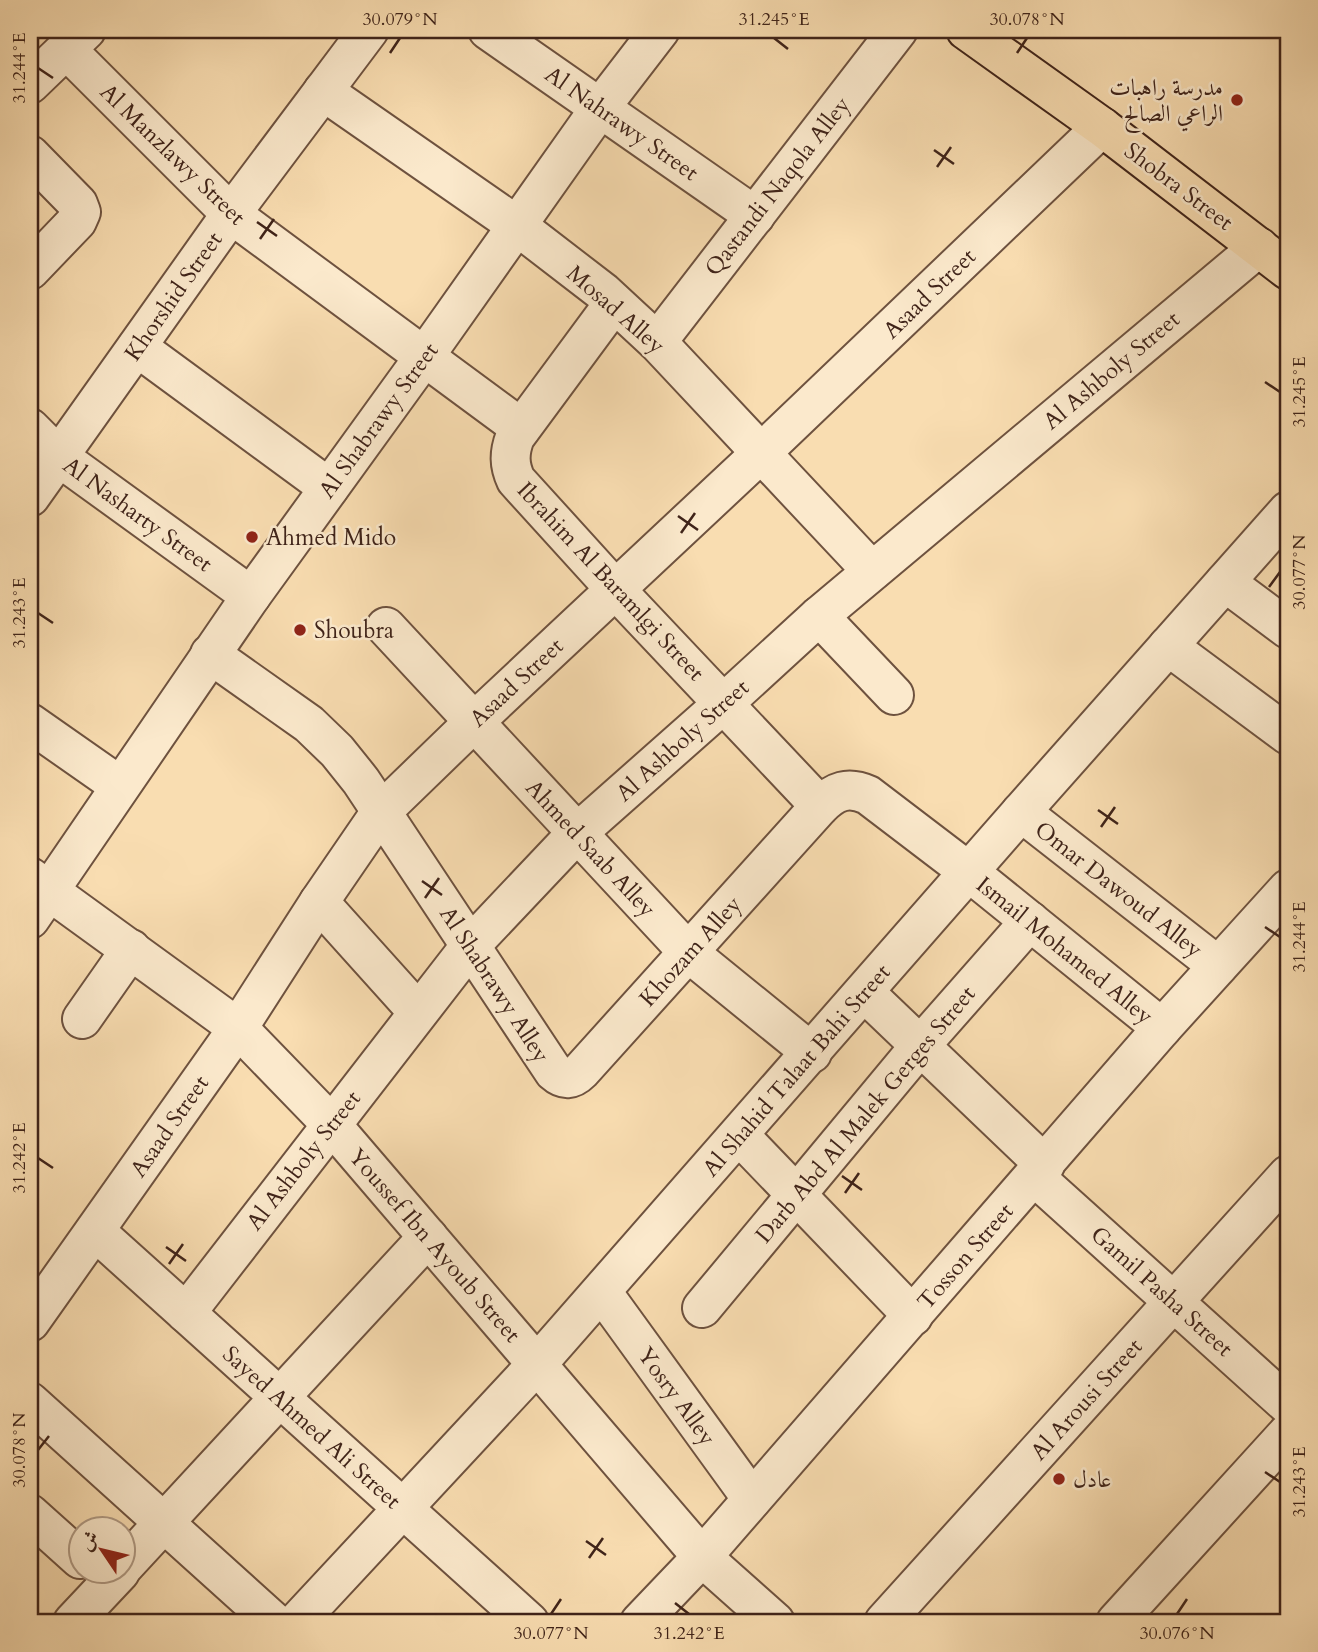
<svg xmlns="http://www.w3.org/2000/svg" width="1318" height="1652" viewBox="0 0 1318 1652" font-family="Cardo,Amiri,serif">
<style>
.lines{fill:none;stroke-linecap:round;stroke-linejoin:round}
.minor-casing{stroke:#6e523f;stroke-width:42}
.major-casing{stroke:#3f2319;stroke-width:42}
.minor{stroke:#fbe9cc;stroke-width:38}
.major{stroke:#f9ddb1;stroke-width:38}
.ticks{fill:none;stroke:#3f2319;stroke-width:2.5}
.poi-dot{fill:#8f2418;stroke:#fbe9cc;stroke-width:2.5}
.labels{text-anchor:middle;stroke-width:5;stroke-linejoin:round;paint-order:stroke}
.poi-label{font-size:23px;fill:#3f2319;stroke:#fbe9cc;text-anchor:start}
.street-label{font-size:23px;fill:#3f2319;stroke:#fbe9cc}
.neatline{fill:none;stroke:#3f2319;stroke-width:2.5}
.ticks-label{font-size:18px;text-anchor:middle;fill:#3f2319}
</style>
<rect width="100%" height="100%" fill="#f9ddb1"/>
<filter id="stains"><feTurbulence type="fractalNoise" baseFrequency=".00286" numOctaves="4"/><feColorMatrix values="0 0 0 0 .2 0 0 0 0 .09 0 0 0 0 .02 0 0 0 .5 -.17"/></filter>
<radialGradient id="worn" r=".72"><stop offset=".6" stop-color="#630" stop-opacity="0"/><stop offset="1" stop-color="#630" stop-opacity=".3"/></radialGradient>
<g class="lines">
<defs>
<g id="minor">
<polyline points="488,30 755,216"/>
<polyline points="66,49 231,214 521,428"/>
<polyline points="30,84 86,30"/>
<polyline points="323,91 516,225 603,292 657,342 872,571"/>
<polyline points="30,155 78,204 81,212 77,221 30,270"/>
<path d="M614,303L515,437C509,453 509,465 516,480L615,589L820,806"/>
<polyline points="657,342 898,30"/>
<polyline points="137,347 329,488"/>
<polyline points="30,428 59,457 251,596"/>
<polyline points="30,497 231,214 369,30"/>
<polyline points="1225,582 1288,629"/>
<polyline points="819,616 894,695"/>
<polyline points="386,627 689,953 812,1053"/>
<polyline points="1168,646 1288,735"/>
<path d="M210,654L309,724L337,751L361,781L554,1072C564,1081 572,1080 581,1071L820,806C835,791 848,786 868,795L969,872L1162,1028"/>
<polyline points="30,723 120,786"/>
<polyline points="1021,812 1218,966"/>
<polyline points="30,877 238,1028 331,1124 702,1557 775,1622"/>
<polyline points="319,902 417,1011"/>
<polyline points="30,919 251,596 424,357 600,108 660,30"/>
<polyline points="864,992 1045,1165"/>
<polyline points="82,1019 131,949"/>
<polyline points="739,1135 913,1316"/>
<polyline points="1035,1177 1288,1405"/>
<polyline points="95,1231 529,1622"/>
<polyline points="602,1292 752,1499"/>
<polyline points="702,1308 920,1046 1030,921"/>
<polyline points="186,1313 471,945 576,834 724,703 819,616 1259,247"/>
<polyline points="30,1322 238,1028 319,902 380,813 475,721 760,454 1102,127"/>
<polyline points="30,1402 274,1622"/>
<polyline points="30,1514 80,1559"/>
<polyline points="122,1568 428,1237"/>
<polyline points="73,1622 120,1572"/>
<polyline points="297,1622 538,1363 1021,812 1288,511"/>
<polyline points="640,1622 702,1557 1162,1028 1288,889"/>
<polyline points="884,1622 1288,1175"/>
<polyline points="1116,1622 1288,1433"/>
</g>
<polyline id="major" points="966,30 1102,127 1288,270"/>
</defs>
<use href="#minor" class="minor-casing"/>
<use href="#major" class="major-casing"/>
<use href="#minor" class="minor"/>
<use href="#major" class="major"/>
</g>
<path class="ticks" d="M774,38L788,49M390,53L400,38M1017,53L1027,38M38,68L53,78M934,150L954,164M937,167L951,147M257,222L277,236M260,239L274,219M1265,382L1280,392M678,516L698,530M681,533L695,513M1269,587L1280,572M38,613L53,623M1098,810L1118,824M1101,827L1115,807M422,881L442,895M425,898L439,878M1265,927L1280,937M38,1158L53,1168M842,1176L862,1190M845,1193L859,1173M166,1247L186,1261M169,1264L183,1244M38,1450L49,1436M1265,1472L1280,1482M586,1541L606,1555M589,1558L603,1538M675,1603L689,1614M551,1614L561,1599M1177,1614L1187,1599"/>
<g class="poi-dot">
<circle cx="1237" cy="100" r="7"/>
<circle cx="252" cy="537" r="7"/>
<circle cx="300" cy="630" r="7"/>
<circle cx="1059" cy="1479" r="7"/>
</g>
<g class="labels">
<g class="poi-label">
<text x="1223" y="95" text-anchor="end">مدرسة راهبات<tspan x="1223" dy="26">الراعي الصالح</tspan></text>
<text x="266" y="545">Ahmed Mido</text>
<text x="314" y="638">Shoubra</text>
<text x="1073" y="1487">عادل</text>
</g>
<g class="street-label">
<text transform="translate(622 123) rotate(35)" y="8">Al Nahrawy Street</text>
<text transform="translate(173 154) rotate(44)" y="8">Al Manzlawy Street</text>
<text transform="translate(777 186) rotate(-52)" y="8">Qastandi Naqola Alley</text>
<text transform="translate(1179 186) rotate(37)" y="8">Shobra Street</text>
<text transform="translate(929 293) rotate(-44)" y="8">Asaad Street</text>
<text transform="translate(173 296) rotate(-55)" y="8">Khorshid Street</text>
<text transform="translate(616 309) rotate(41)" y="8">Mosad Alley</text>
<text transform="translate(1111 370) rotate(-40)" y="8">Al Ashboly Street</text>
<text transform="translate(378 420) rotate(-54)" y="8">Al Shabrawy Street</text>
<text transform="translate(138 514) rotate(36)" y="8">Al Nasharty Street</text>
<text transform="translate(611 581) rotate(47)" y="8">Ibrahim Al Baramlgi Street</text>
<text transform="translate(516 682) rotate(-43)" y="8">Asaad Street</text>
<text transform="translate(682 740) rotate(-42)" y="8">Al Ashboly Street</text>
<text transform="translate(591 848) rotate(47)" y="8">Ahmed Saab Alley</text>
<text transform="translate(1119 889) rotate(38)" y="8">Omar Dawoud Alley</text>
<text transform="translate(1065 950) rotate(39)" y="8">Ismail Mohamed Alley</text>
<text transform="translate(690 951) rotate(-48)" y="8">Khozam Alley</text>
<text transform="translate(495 984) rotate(57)" y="8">Al Shabrawy Alley</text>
<text transform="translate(796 1070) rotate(-49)" y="8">Al Shahid Talaat Bahi Street</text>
<text transform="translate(865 1114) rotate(-50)" y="8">Darb Abd Al Malek Gerges Street</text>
<text transform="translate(169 1126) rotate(-55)" y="8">Asaad Street</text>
<text transform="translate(303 1160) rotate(-52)" y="8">Al Ashboly Street</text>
<text transform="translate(435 1245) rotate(49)" y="8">Youssef Ibn Ayoub Street</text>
<text transform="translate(965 1256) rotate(-49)" y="8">Tosson Street</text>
<text transform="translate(1162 1291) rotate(42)" y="8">Gamil Pasha Street</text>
<text transform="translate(677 1396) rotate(54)" y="8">Yosry Alley</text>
<text transform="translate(1086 1399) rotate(-48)" y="8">Al Arousi Street</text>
<text transform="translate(312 1427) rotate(42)" y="8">Sayed Ahmed Ali Street</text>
</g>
</g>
<rect width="1318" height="1652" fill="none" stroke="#f9ddb1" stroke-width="77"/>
<g transform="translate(102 1550) rotate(305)"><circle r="33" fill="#fbe9cc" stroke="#b09a84" stroke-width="2"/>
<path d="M0-5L12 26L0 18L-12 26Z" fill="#8f2418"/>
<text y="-10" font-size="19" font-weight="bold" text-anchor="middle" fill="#3f2319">ش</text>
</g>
<rect x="38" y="38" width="1242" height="1576" class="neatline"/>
<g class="ticks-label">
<text x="400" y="25">30.079°N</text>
<text x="774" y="25">31.245°E</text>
<text x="1027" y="25">30.078°N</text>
<text transform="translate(19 68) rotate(-90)" y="6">31.244°E</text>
<text transform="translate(1299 392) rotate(-90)" y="6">31.245°E</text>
<text transform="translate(1299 572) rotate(-90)" y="6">30.077°N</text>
<text transform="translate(19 613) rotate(-90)" y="6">31.243°E</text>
<text transform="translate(1299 937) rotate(-90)" y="6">31.244°E</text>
<text transform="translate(19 1158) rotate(-90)" y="6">31.242°E</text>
<text transform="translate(19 1450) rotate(-90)" y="6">30.078°N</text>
<text transform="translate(1299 1482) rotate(-90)" y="6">31.243°E</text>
<text x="551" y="1639">30.077°N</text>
<text x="689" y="1639">31.242°E</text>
<text x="1177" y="1639">30.076°N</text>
</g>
<rect width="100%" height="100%" filter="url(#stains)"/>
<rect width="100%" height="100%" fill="url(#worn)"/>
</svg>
